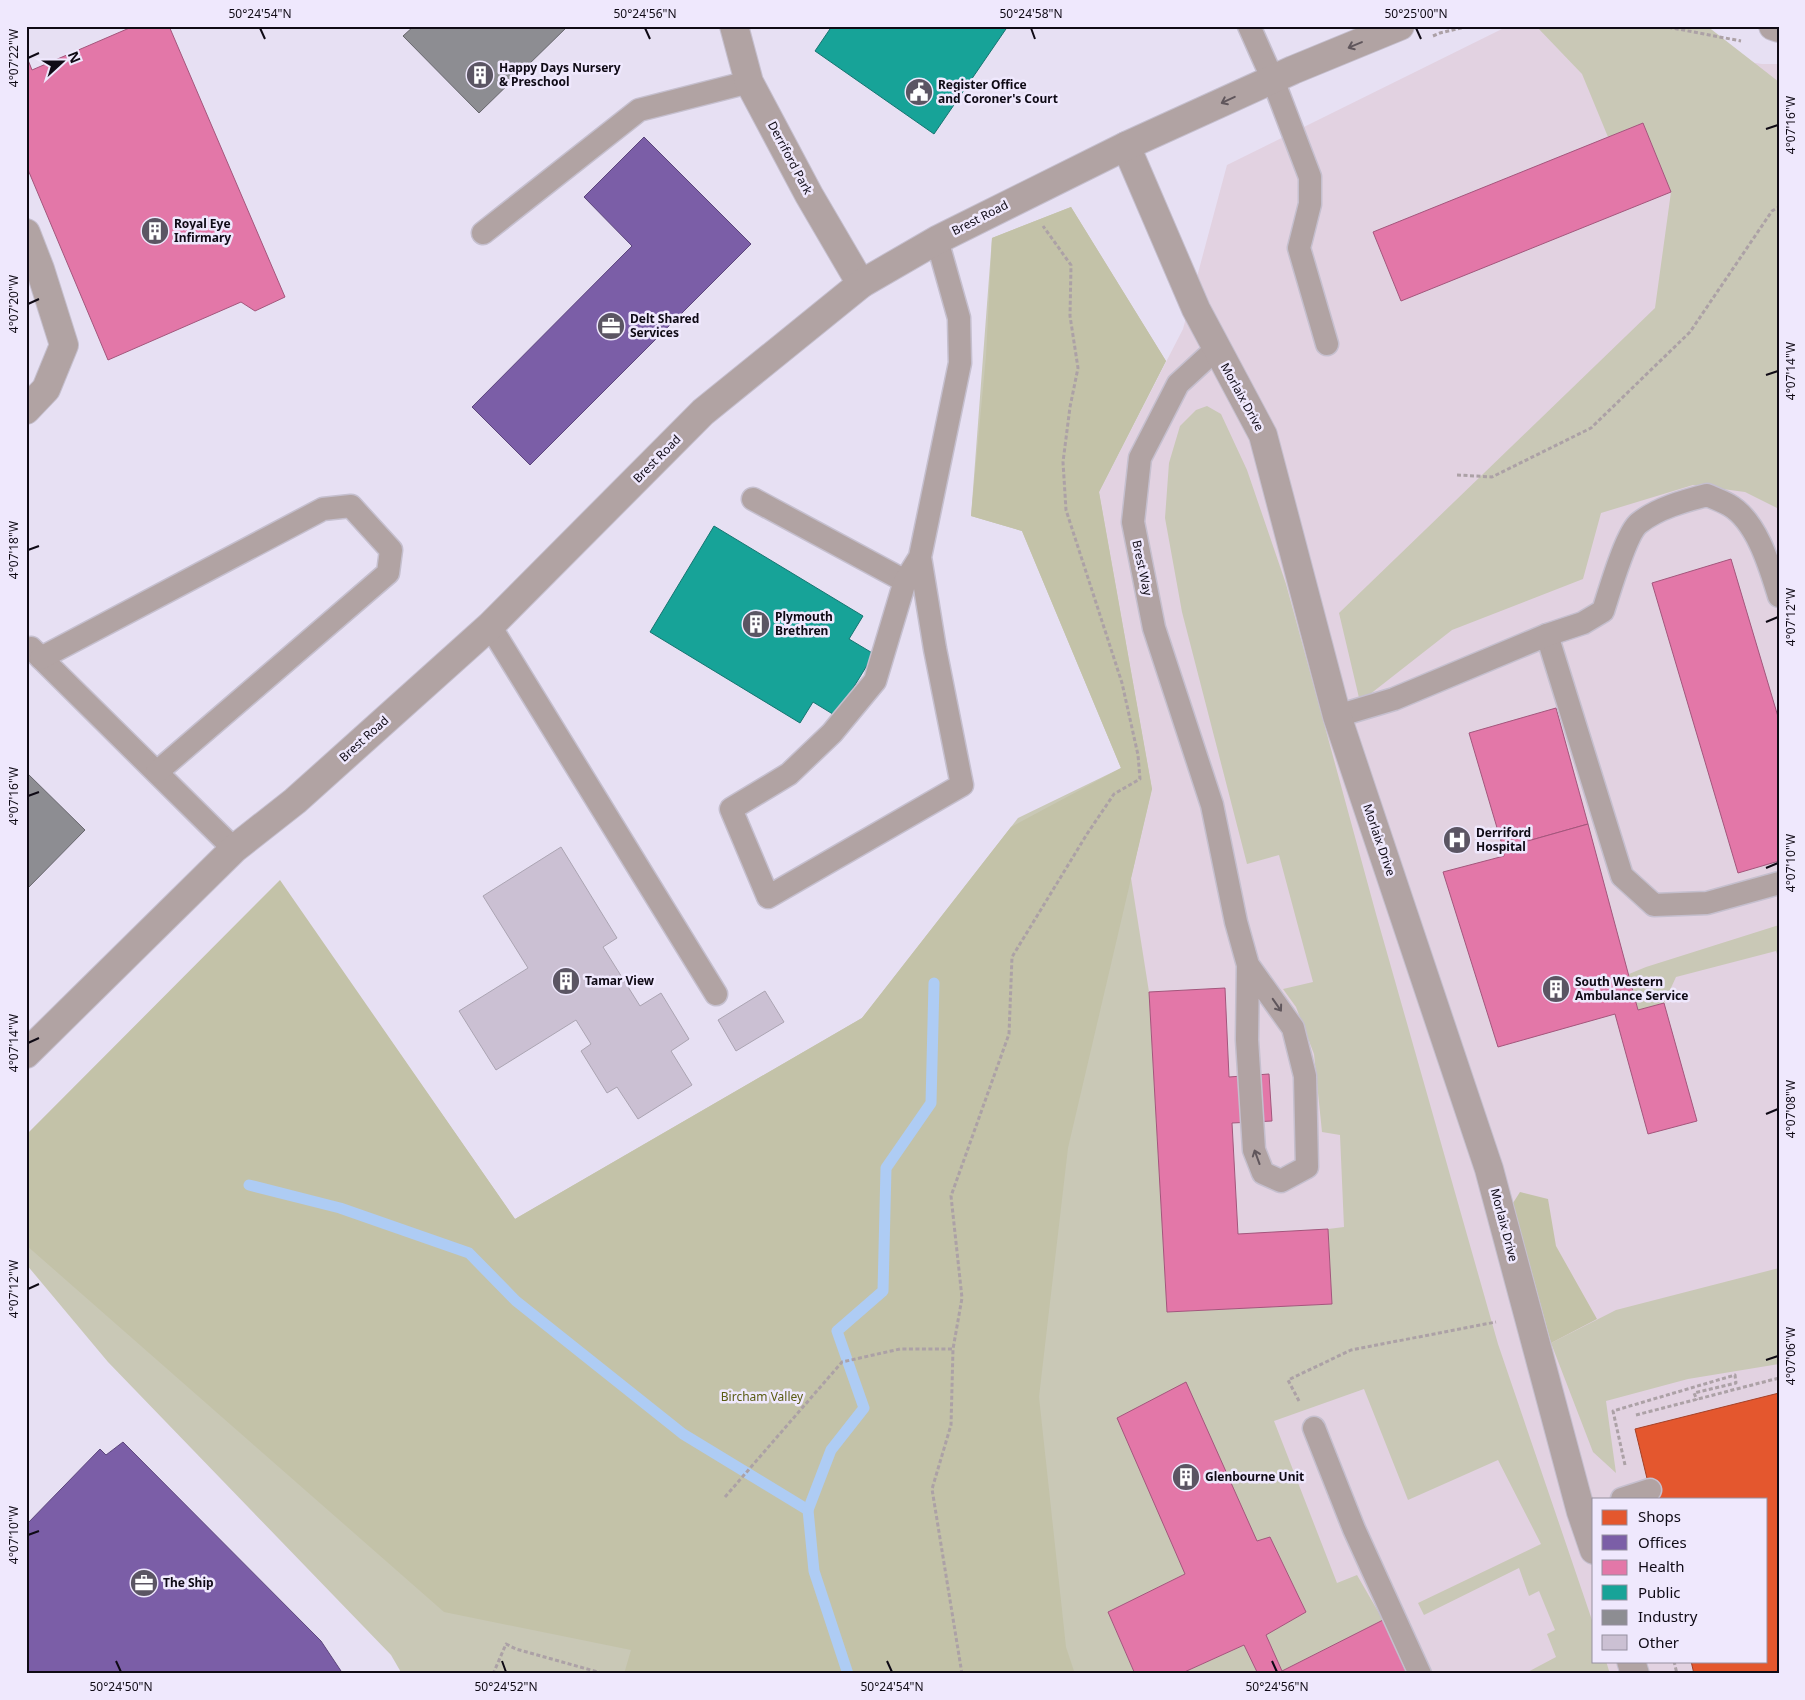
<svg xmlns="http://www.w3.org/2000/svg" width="1805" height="1700" viewBox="0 0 1805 1700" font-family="'Noto Sans',sans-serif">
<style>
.medical{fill:#e2d2e1;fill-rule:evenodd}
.green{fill:#c9c8b6}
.forest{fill:#c3c2a8}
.shops{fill:#e4572e;stroke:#a44026}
.offices{fill:#7b5ea7;stroke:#5b457b}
.health{fill:#e377a8;stroke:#a3567c}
.public{fill:#17a398;stroke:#157571}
.industry{fill:#8d8d92;stroke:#67666c}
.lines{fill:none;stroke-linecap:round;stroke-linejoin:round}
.stream{stroke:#aeccf4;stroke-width:11}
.building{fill:#cbc0d3;stroke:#aba4b2}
.service-casing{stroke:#c5bfce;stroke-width:25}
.minor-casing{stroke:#c5bfce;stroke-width:30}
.tertiary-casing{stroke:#c5bfce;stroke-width:30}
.path{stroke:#aca1a6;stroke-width:3;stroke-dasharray:4 2.5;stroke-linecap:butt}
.service{stroke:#b1a3a3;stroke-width:22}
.minor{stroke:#b1a3a3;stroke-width:28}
.tertiary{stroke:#b1a3a3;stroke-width:28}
.oneway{stroke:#60565c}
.ticks{fill:none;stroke:#0f0a15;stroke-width:2}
.labels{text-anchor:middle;stroke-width:5;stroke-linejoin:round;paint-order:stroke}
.poi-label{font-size:12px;font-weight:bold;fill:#0f0a15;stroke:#efe8fd;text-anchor:start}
.street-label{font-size:12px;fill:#0f0a15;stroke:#efe8fd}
.park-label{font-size:12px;fill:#595b12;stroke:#efe8fd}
.neatline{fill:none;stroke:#0f0a15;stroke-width:2}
.ticks-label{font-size:12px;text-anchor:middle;fill:#0f0a15}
</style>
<rect width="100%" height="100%" fill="#e7e0f3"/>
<path class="medical" d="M1508,26H1522L1762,64H1779V1674H1175L1039,1397L1068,1148L1152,789L1099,492L1183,329L1227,165ZM1594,1499H1766V1661H1594Z"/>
<g class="green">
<polygon points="1536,26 1707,26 1779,82 1779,509 1745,492 1693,485 1601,513 1583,579 1452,630 1360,702 1339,613 1655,308 1671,192 1643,123 1608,137 1582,74"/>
<polygon points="1071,207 1166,361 1099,492 1152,789 1131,878 1149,992 1167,1312 1332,1304 1328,1229 1344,1227 1340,1135 1322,1132 1314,1054 1296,1007 1283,989 1313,982 1279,855 1247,864 1182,612 1165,518 1169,463 1180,426 1196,410 1207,406 1221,414 1247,470 1286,584 1376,914 1498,1344 1594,1626 1594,1661 1606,1661 1610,1674 1524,1674 1556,1657 1547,1634 1555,1630 1539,1591 1529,1596 1519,1568 1424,1615 1418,1603 1541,1544 1498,1460 1408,1500 1364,1389 1274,1421 1337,1583 1357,1575 1383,1620 1282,1671 1266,1635 1306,1612 1270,1537 1257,1541 1185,1574 1108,1612 1135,1674 402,1674 391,1655 108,1362 26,1264 26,1137 284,888 515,1219 862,1018 1018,818 1121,768 1022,531 971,516 992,238"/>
<polygon points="1779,925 1779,960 1776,951 1676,977 1664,1003 1638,1010 1629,974 1646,967"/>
<polygon points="1779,1268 1779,1364 1688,1379 1606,1401 1616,1473 1593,1452 1551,1343 1616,1310"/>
<polygon points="1244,1645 1258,1674 1180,1674"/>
</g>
<g class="forest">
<polygon points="1071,207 1166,361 1099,492 1152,789 1068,1148 1039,1397 1066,1647 1075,1674 624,1674 631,1650 444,1612 26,1245 26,1135 280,880 515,1219 862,1018 1011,827 1121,768 1022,531 971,516 986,356 992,238"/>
<polygon points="1520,1192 1548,1199 1556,1246 1597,1319 1551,1343 1513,1203"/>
</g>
<polygon class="shops" points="1779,1393 1779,1674 1694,1674 1691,1661 1766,1661 1766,1499 1652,1499 1635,1429"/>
<g class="offices">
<polygon points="644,137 751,244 530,465 472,407 632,246 584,197"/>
<polygon points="123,1442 321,1641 343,1674 26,1674 26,1525 100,1449 106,1455"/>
</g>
<g class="health">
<polygon points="134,26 169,26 285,297 255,311 241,302 108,360 26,165 26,55 32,70"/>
<polygon points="1643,123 1671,192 1401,301 1373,232"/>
<polygon points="1731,559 1779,720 1779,861 1738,873 1652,583"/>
<polygon points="1556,708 1588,824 1503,848 1469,733"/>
<polygon points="1588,824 1638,1010 1664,1003 1697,1121 1648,1134 1615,1014 1498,1047 1443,872 1504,856 1503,848"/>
<polygon points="1225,988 1229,1077 1269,1074 1272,1121 1232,1123 1238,1234 1328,1229 1332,1304 1167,1312 1149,992"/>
<polygon points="1186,1382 1257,1541 1270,1537 1306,1612 1266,1635 1282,1671 1383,1620 1407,1674 1258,1674 1244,1645 1180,1674 1135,1674 1108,1612 1185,1574 1117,1418"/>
</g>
<g class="public">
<polygon points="832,26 1008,26 934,134 815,51"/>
<polygon points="714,526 863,616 849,639 874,654 836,716 813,702 800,723 650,632"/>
</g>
<g class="industry">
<polygon points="414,26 568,26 479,113 403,36"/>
<polygon points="26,772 85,830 26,890"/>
</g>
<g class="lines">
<g class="stream">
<polyline points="249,1185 340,1208 469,1253 516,1301 683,1434 808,1510"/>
<polyline points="848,1674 814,1571 808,1510 831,1450 864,1408 837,1331 883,1291 886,1168 931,1103 934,983"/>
</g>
</g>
<g class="building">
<polygon points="561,847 617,938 603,947 640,1006 661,993 689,1039 671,1051 692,1085 638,1119 617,1087 607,1093 581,1051 591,1044 576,1020 496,1070 459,1011 528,968 483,896"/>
<polygon points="765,991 784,1022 736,1051 718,1020"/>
</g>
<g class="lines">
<defs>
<g id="service">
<polyline points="1249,26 1273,80 1310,177 1310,204 1299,248 1327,344"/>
<polyline points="483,233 639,110 749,82"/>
<polyline points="1216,349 1178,384 1140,458 1133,522 1154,628 1212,805 1236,922 1248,965 1247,1040 1254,1150 1263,1173 1281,1181 1307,1167 1305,1076 1293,1028 1248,965"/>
<polyline points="753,499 905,581"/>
<polyline points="920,557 905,581 875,681 832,733 789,774 731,809 768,897 962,785 935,649 920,557 960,363 959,318 937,240"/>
<polyline points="490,626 716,994"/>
<polyline points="1547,635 1622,876 1654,905 1707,903 1779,883"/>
<polyline points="26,649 31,648 41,658 234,849"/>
<polyline points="41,658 323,509 351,506 391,550 388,573 157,772"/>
<path d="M1337,716L1394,699L1547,635L1583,623L1603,611C1609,593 1626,533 1639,523C1658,508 1684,501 1707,495C1714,498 1722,501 1729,505C1757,521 1770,567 1779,596"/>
<polyline points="1314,1428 1354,1529 1420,1674"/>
<polyline points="1622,1499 1650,1490"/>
</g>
<g id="minor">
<polyline points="734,26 749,82 809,195 861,284"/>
<polyline points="1126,146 1196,309 1263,435 1337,716 1489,1169 1581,1512 1594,1550"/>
<polyline points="26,233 40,269 64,345 46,389 26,410"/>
<polyline points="1631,1661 1635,1674"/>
</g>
<g id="tertiary">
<polyline points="1773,26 1779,28"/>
<polyline points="26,1054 234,849 295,801 490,626 703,412 861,284 937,240 1126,146 1293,70 1400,26"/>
</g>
</defs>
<use href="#service" class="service-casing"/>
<use href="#minor" class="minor-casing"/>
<use href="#tertiary" class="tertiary-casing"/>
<g class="path">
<polyline points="1662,26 1741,41"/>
<polyline points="1433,36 1440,33 1469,26"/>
<polyline points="1457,475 1492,477 1591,428 1690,332 1772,211 1779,207"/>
<polyline points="1299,1401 1288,1380 1351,1350 1496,1322"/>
<polyline points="1636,1415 1779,1378"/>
<polyline points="1625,1465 1613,1411 1735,1375 1736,1383 1694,1393 1697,1400"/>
<polyline points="725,1497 842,1362 900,1349 953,1349"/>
<polyline points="1674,1661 1677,1674"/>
<polyline points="493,1674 506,1644 516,1649 605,1674"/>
<polyline points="962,1674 932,1489 951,1425 953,1349 962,1298 951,1196 1009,1034 1012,957 1087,834 1114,794 1140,779 1138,755 1122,683 1066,510 1063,462 1070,407 1078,368 1070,316 1071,265 1043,226"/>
</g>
<use href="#service" class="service"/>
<use href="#minor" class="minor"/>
<use href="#tertiary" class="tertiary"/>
</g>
<defs><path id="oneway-shaft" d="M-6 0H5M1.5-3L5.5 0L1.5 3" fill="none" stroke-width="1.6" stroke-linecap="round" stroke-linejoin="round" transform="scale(1.25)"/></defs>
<g class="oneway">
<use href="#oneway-shaft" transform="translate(1355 45) rotate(157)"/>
<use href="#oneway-shaft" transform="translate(1228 100) rotate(155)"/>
<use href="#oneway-shaft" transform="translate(1277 1005) rotate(55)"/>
<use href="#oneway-shaft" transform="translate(1257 1157) rotate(-110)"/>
</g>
<path class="ticks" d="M260,28L265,39M645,28L650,39M1031,28L1035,39M1416,28L1421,39M28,58L39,53M1766,129L1778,125M28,304L39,299M1766,375L1778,371M28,550L39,546M1766,622L1778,617M28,796L39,792M1766,868L1778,863M28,1043L39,1038M1766,1114L1778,1109M28,1289L39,1284M1766,1360L1778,1356M28,1535L39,1531M116,1661L121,1672M502,1661L506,1672M887,1661L892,1672M1272,1661L1277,1672"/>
<defs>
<symbol id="building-disc" viewBox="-11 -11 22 22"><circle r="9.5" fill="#5b5563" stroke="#efe8fd"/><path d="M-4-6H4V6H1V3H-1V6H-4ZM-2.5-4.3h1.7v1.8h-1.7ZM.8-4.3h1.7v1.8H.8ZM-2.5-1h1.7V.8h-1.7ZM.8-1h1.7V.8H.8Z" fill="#fff"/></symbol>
<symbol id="civic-disc" viewBox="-11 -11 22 22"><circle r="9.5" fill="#5b5563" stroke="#efe8fd"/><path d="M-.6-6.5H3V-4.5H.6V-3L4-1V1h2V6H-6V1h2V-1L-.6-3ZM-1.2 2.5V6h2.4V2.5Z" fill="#fff"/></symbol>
<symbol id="office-disc" viewBox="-11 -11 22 22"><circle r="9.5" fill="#5b5563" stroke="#efe8fd"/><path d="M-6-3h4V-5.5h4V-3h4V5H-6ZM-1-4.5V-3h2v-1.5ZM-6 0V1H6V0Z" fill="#fff"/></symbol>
<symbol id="hospital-disc" viewBox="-11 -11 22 22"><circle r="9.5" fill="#5b5563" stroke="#efe8fd"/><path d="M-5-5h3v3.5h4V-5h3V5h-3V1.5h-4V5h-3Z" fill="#fff"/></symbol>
</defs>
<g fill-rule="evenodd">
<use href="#building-disc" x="464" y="59" width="32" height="32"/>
<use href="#civic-disc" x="903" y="76" width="32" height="32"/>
<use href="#building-disc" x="139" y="215" width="32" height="32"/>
<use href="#office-disc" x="595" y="310" width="32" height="32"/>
<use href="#building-disc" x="740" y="608" width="32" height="32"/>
<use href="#hospital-disc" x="1441" y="824" width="32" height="32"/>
<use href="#building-disc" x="550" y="965" width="32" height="32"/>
<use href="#building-disc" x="1540" y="973" width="32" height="32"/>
<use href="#building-disc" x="1170" y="1461" width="32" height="32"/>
<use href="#office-disc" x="128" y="1567" width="32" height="32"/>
</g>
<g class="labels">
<g class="poi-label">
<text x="499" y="72">Happy Days Nursery<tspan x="499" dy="14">&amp; Preschool</tspan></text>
<text x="938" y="89">Register Office<tspan x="938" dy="14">and Coroner's Court</tspan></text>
<text x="174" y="228">Royal Eye<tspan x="174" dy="14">Infirmary</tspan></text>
<text x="630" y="323">Delt Shared<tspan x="630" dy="14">Services</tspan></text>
<text x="775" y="621">Plymouth<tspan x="775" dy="14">Brethren</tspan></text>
<text x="1476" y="837">Derriford<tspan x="1476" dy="14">Hospital</tspan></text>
<text x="585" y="985">Tamar View</text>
<text x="1575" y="986">South Western<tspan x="1575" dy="14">Ambulance Service</tspan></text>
<text x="1205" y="1481">Glenbourne Unit</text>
<text x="163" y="1587">The Ship</text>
</g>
<g class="street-label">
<text transform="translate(790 158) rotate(62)" y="4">Derriford Park</text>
<text transform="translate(980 218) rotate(-27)" y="4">Brest Road</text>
<text transform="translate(1242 397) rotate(61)" y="4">Morlaix Drive</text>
<text transform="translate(657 459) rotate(-45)" y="4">Brest Road</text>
<text transform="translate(1142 568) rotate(78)" y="4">Brest Way</text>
<text transform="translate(364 739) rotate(-42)" y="4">Brest Road</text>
<text transform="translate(1379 840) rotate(71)" y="4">Morlaix Drive</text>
<text transform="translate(1504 1225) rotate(75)" y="4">Morlaix Drive</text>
</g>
<g class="park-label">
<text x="762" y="1401">Bircham Valley</text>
</g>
</g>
<rect width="1805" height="1700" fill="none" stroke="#efe8fd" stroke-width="55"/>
<rect x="1592" y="1498" width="175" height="165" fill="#efe8fd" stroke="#958fa0"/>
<rect x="1602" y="1510" width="25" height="15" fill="#e4572e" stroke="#958fa0"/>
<text x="1638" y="1522" font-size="15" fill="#0f0a15">Shops</text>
<rect x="1602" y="1535" width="25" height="15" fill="#7b5ea7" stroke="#958fa0"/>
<text x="1638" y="1548" font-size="15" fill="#0f0a15">Offices</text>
<rect x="1602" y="1560" width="25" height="15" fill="#e377a8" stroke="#958fa0"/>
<text x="1638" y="1572" font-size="15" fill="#0f0a15">Health</text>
<rect x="1602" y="1585" width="25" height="15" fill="#17a398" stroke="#958fa0"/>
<text x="1638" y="1598" font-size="15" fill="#0f0a15">Public</text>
<rect x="1602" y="1610" width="25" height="15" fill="#8d8d92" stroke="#958fa0"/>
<text x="1638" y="1622" font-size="15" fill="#0f0a15">Industry</text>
<rect x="1602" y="1635" width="25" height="15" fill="#cbc0d3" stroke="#958fa0"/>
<text x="1638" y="1648" font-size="15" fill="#0f0a15">Other</text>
<g transform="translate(62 62) rotate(69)" stroke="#efe8fd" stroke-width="4" paint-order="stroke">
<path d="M0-4L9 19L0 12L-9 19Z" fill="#0f0a15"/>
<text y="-8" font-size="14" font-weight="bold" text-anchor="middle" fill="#0f0a15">N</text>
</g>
<rect x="28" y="28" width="1750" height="1644" class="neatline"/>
<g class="ticks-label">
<text x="260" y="18">50°24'54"N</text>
<text x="645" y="18">50°24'56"N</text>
<text x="1031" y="18">50°24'58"N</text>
<text x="1416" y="18">50°25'00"N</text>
<text transform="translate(14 58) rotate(-90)" y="4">4°07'22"W</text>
<text transform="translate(1791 125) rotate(-90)" y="4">4°07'16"W</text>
<text transform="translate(14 304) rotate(-90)" y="4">4°07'20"W</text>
<text transform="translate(1791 371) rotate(-90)" y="4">4°07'14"W</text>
<text transform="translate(14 550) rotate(-90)" y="4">4°07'18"W</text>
<text transform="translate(1791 617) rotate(-90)" y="4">4°07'12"W</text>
<text transform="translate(14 796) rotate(-90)" y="4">4°07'16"W</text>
<text transform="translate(1791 863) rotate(-90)" y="4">4°07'10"W</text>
<text transform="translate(14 1043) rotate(-90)" y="4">4°07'14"W</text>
<text transform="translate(1791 1109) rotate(-90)" y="4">4°07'08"W</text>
<text transform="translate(14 1289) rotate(-90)" y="4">4°07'12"W</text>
<text transform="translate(1791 1356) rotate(-90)" y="4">4°07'06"W</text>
<text transform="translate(14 1535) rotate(-90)" y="4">4°07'10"W</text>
<text x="121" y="1691">50°24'50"N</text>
<text x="506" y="1691">50°24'52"N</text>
<text x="892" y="1691">50°24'54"N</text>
<text x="1277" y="1691">50°24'56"N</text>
</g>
</svg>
